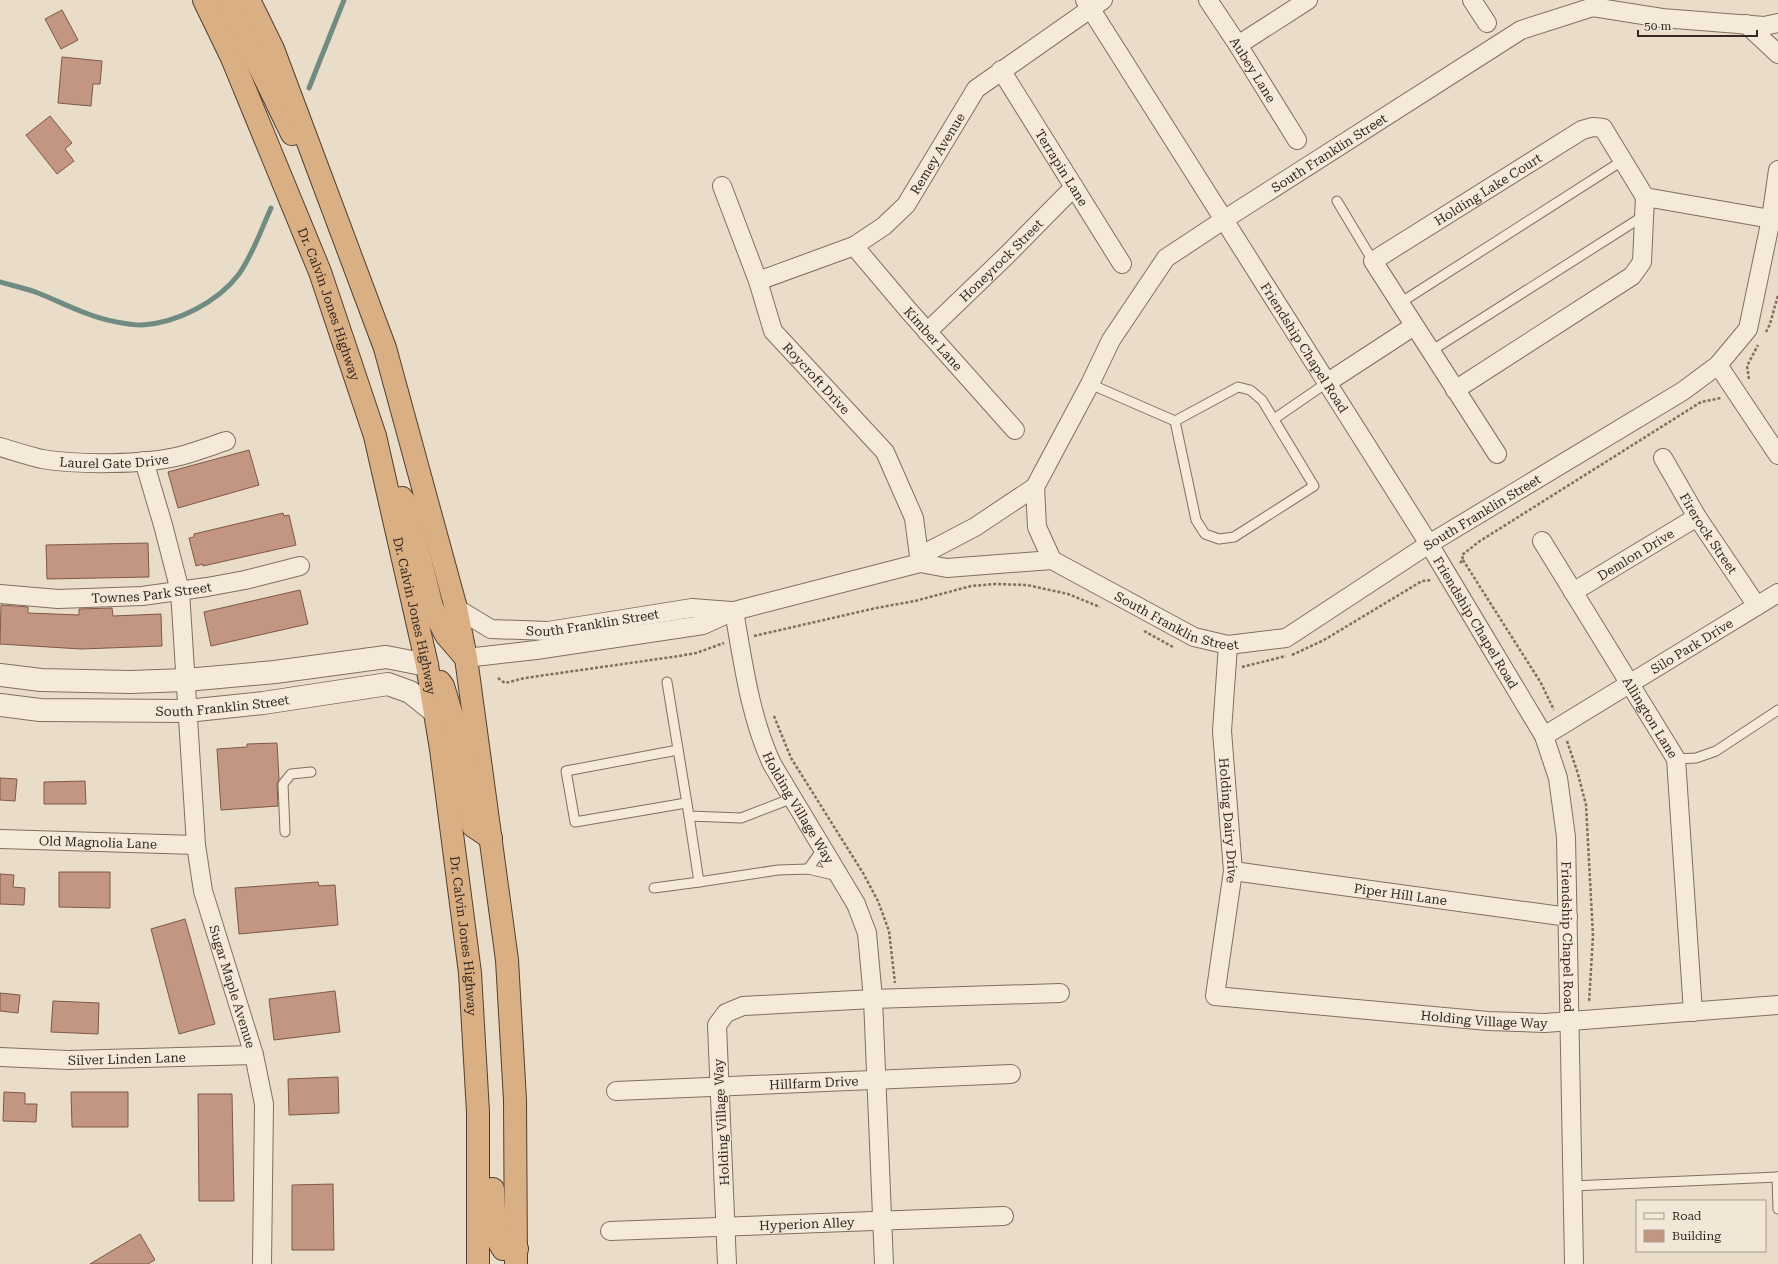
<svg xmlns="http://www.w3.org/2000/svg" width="1778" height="1264" viewBox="0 0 1778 1264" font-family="'Roboto Serif',serif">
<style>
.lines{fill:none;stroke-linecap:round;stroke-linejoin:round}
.stream{stroke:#708b81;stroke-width:5}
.building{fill:#c39682;stroke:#7f5847}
.service-casing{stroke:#836e5f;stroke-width:11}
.minor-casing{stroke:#836e5f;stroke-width:20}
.tertiary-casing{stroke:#836e5f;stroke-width:24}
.trunk-casing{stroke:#513e32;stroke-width:24}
.path{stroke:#836e5f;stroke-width:2.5;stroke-dasharray:3 2;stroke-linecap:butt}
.service{stroke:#f5eada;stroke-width:9}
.minor{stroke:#f5eada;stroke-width:18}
.tertiary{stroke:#f5eada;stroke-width:22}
.trunk{stroke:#dbaf84;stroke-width:22}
.labels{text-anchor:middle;stroke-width:3;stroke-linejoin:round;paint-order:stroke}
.street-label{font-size:13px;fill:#352821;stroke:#f2e7d6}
</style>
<rect width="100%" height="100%" fill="#e9dcc8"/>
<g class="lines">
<g class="stream">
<polyline points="309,88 344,0"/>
<path d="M0,282C13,286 26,288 38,293C56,300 73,309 91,315C104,320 128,325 142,325C177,323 218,302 239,274C253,254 261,230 271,208"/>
</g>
</g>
<g class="building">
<polygon points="62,10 78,40 61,49 45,19"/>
<polygon points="62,57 102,61 100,84 93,84 91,106 58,103"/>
<polygon points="50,116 72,143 65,149 74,161 57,174 26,135"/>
<polygon points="249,450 259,485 178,508 168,472"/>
<polygon points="283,513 284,516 289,515 296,545 203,566 203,564 196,566 189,538 194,537 194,534"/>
<polygon points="148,543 149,577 47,579 46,545"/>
<polygon points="300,590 308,624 211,646 204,612"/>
<polygon points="1,605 28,607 28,613 79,615 79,609 112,608 113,616 161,614 162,646 81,649 0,644"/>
<polygon points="277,743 279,779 277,784 278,806 221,810 217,749 247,747 247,744"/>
<polygon points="0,778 17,779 15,801 0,800"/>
<polygon points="85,781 86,804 44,804 44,782"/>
<polygon points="59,872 110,872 110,908 59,907"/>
<polygon points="0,874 14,875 13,887 25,888 24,905 0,904"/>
<polygon points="318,882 319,886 335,885 338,925 239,934 235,888"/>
<polygon points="185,919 215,1024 179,1034 151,929"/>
<polygon points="335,991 340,1032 274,1040 269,999"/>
<polygon points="0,993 20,995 18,1013 0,1011"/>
<polygon points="53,1001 99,1003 98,1034 51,1032"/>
<polygon points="338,1077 339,1113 289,1115 288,1079"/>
<polygon points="4,1092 25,1093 25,1104 37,1104 36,1122 3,1121"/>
<polygon points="71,1092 128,1092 128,1127 72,1127"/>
<polygon points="198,1094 232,1094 234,1201 199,1201"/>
<polygon points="333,1184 334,1250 292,1250 292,1185"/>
<polygon points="140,1234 155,1260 148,1264 90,1264"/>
</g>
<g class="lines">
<defs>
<g id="service">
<polyline points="1337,201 1373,261"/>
<polyline points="1400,303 1622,161"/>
<polyline points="1431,351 1645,215"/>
<polyline points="1090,384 1175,421 1196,520 1205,534 1219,539 1234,537 1314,486 1262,400 1250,390 1238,387 1175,421"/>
<polyline points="1274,419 1328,382"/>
<polyline points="667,682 689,816 741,818 793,798"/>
<polyline points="678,750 566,771 575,822 686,803"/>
<polyline points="1676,759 1696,758 1716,751 1778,710"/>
<polyline points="285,832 283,784 291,774 311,772"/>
<polyline points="808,869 823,848"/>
<polyline points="699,882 778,870 808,869 838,876"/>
<polyline points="654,888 699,882 689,816"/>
<polyline points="1777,1177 1778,1209"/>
<polyline points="1572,1186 1778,1177"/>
</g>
<g id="minor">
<path id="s1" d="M1085,0L1429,544L1544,736L1558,778L1566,837L1574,1264"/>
<path id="s2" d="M1208,0L1238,45L1297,140"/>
<polyline points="1472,0 1487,23"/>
<polyline points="1746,24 1778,54"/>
<polyline points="1238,45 1308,0"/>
<path id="s3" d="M1001,70L1122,264"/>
<path id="s4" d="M722,186L758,281L773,331L885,452L914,518L920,563"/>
<path id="s5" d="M854,246L909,311L1015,430"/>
<path id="s6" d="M758,281L854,246L884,226L906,205L976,89L1103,0"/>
<path id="s7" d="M927,332L1007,255L1074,187"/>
<polyline points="1718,365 1778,455"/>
<polyline points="1328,382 1414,326"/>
<polyline points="1455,390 1632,276 1642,262 1645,197"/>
<path id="s8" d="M0,447C14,451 28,456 42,459C78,465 143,465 180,456C195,452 211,446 226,441"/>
<path id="s9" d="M1497,454L1373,261L1582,130L1593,127L1603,128L1645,197L1771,219"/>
<path id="s10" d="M1663,458L1697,517L1757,606"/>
<path id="s11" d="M144,461L163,525L180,591L196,845L203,891L254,1055L264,1104L262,1264"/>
<polyline points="1035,487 1037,527 1052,560"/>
<path id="s12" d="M1542,541L1676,759L1693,1012"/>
<path id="s13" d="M920,563L931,550L975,527L1035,487L1090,384L1111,340L1166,258L1225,219L1521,30L1593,7L1662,18L1764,26L1778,23"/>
<path id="s14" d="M1573,592L1697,517"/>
<path id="s15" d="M0,594L58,599L142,596L207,587L245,580L300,566"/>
<path id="s16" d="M456,608L491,629L548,631L692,608L731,611"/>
<path id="s17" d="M734,611C743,662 750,717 772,764L856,904L867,933L873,999L884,1264"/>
<path id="s18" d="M1228,645L1222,731L1233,871L1215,996L1488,1021L1545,1023L1778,1005"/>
<path id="s19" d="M466,658L536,650L703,625L734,611L920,563L947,568L1052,560L1194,637L1228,645L1286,638L1429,544L1683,391L1718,365L1748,329L1771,219L1778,170"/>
<path id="s20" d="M1544,736L1778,593"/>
<path id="s21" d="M0,839L196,845"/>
<path id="s22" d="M1233,871L1568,917"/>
<path id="s23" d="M0,1057L68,1060L254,1055"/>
<path id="s24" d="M616,1091L1011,1074"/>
<path id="s25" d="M610,1231L1004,1216"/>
<polyline points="727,1264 717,1025 726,1013 743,1006 873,999 1060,993"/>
</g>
<g id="tertiary">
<polyline points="0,675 41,680 130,682 186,680 275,672 386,657 427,665"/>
<path id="s26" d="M0,705L40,710L187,711L263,703L388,684L410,692L435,712"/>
</g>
<g id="trunk">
<path id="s27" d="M204,0L232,58L320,272L375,436L427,665L441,749L470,973L478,1112V1264"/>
<polyline points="227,0 292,134"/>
<polyline points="249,0 273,49 385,348 456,608 466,658 507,960 515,1100 516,1264"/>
<polyline points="402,498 406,503 432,607 446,635 465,657"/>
<polyline points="440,682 443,686 456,729 473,826 491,838"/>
<polyline points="493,1189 495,1235 503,1249 517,1249"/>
</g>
</defs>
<use href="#service" class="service-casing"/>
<use href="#minor" class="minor-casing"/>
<use href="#tertiary" class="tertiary-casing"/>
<use href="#trunk" class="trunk-casing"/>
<g class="path">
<polyline points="1766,332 1770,324 1778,295"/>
<polyline points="1749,379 1747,366 1758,345"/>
<polyline points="1463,560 1541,683 1554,710"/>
<polyline points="1460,563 1463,560 1462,555 1480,541 1701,402 1721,398"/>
<polyline points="1144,631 1173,647"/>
<polyline points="754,636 876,608 915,601 971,586 995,584 1027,585 1068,594 1100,607"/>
<polyline points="1292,655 1324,640 1422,581 1432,580"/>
<polyline points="1242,667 1286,656"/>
<polyline points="498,678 505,683 525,678 679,656 696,653 724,643"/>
<polyline points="774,716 791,758 863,873 878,901 889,931 895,983"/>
<polyline points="1567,741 1578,774 1586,805 1593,936 1589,1003"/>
</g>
<use href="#service" class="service"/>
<use href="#minor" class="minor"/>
<use href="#tertiary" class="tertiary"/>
<use href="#trunk" class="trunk"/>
</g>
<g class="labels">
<g class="street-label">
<text dy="5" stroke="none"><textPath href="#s2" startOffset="83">Aubey Lane</textPath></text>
<text dy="5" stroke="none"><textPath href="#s13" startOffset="597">South Franklin Street</textPath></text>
<text dy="5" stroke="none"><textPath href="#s6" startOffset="229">Remey Avenue</textPath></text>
<text dy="5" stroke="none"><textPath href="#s3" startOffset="115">Terrapin Lane</textPath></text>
<text dy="5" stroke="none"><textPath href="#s9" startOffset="365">Holding Lake Court</textPath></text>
<text dy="5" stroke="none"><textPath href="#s7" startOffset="103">Honeyrock Street</textPath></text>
<text dy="5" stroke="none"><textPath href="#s27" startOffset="329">Dr. Calvin Jones Highway</textPath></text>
<text dy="5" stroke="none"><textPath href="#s5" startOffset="122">Kimber Lane</textPath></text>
<text dy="5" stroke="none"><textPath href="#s1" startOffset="411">Friendship Chapel Road</textPath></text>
<text dy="5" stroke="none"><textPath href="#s4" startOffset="218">Roycroft Drive</textPath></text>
<text dy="5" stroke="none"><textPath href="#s8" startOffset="116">Laurel Gate Drive</textPath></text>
<text dy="5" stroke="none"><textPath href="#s19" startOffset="1086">South Franklin Street</textPath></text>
<text dy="5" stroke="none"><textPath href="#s10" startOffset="88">Firerock Street</textPath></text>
<text dy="5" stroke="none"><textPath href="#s14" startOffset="73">Demlon Drive</textPath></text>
<text dy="5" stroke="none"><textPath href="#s15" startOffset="152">Townes Park Street</textPath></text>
<text dy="5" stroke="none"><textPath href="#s27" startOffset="653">Dr. Calvin Jones Highway</textPath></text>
<text dy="5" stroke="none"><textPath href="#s19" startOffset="738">South Franklin Street</textPath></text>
<text dy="5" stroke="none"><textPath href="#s16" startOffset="143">South Franklin Street</textPath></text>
<text dy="5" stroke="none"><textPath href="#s1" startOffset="735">Friendship Chapel Road</textPath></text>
<text dy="5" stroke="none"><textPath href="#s20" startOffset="173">Silo Park Drive</textPath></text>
<text dy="5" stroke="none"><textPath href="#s26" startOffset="223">South Franklin Street</textPath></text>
<text dy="5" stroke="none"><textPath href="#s12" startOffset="207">Allington Lane</textPath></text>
<text dy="5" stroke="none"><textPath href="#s17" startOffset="209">Holding Village Way</textPath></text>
<text dy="5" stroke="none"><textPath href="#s18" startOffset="176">Holding Dairy Drive</textPath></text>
<text dy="5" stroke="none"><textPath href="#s21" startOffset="98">Old Magnolia Lane</textPath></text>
<text dy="5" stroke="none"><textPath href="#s22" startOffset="169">Piper Hill Lane</textPath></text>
<text dy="5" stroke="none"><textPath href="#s27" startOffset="977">Dr. Calvin Jones Highway</textPath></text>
<text dy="5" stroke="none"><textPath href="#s1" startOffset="1071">Friendship Chapel Road</textPath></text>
<text dy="5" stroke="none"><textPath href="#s11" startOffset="536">Sugar Maple Avenue</textPath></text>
<text dy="5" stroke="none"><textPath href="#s18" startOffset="623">Holding Village Way</textPath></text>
<text dy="5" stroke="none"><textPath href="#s23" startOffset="127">Silver Linden Lane</textPath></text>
<text dy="5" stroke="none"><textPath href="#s24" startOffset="198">Hillfarm Drive</textPath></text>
<text transform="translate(721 1122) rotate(-93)" y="5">Holding Village Way</text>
<text dy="5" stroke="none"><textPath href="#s25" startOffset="197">Hyperion Alley</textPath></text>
</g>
</g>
<rect x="1636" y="1200" width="130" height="52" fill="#f2e7d6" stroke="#a69b8e"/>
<rect x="1644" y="1213" width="20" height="6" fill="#f5eada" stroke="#a69b8e"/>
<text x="1672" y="1220" font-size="12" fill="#352821">Road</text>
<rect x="1644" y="1230" width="20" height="12" fill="#c39682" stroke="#a69b8e"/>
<text x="1672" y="1240" font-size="12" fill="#352821">Building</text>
<path d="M1638 30v6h119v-6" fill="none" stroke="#352821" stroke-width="2"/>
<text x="1644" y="30" font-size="12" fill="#352821" stroke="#f2e7d6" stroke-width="3" paint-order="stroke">50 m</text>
</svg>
